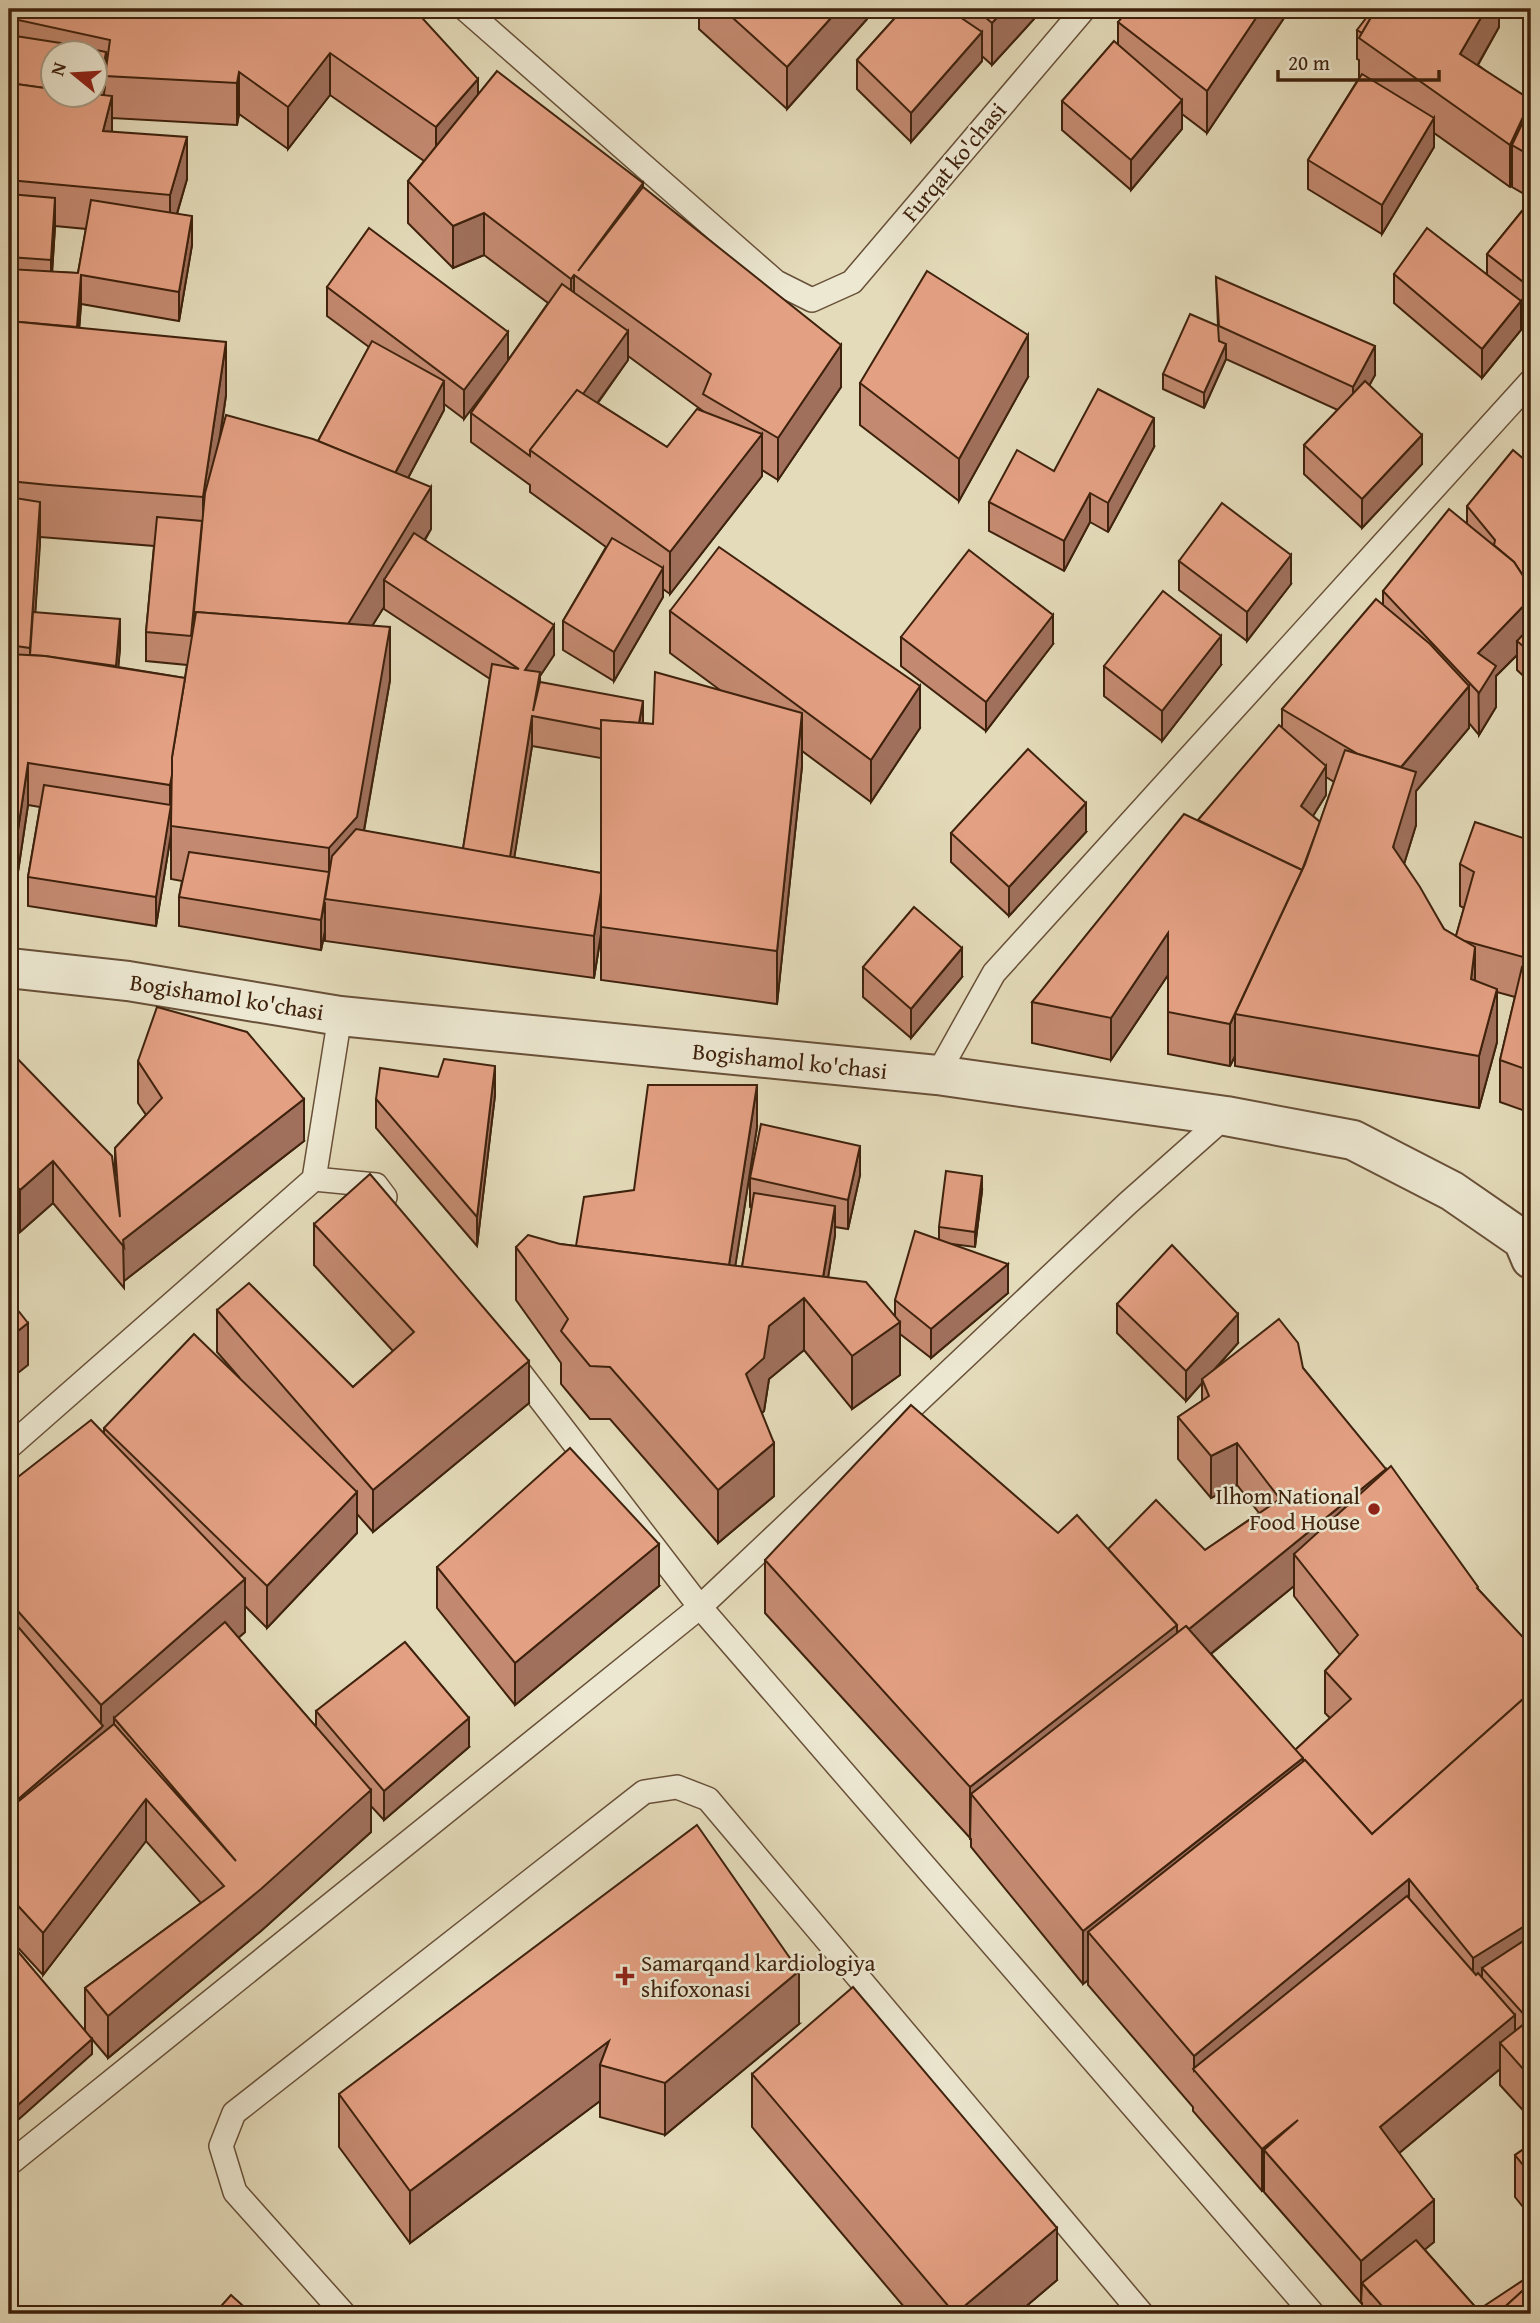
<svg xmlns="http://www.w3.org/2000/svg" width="1540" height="2323" viewBox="0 0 1540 2323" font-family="'Gentium Book Plus',serif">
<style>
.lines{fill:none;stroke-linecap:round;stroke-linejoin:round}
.lane-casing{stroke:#685038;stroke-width:26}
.street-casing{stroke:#685038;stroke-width:42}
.lane{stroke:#ede8d2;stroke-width:23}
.street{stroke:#ede8d2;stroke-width:38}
.wall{fill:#c48a71;stroke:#3f220d;stroke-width:2;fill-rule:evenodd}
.shaded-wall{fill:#a0705c;stroke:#3f220d;stroke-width:2}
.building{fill:#e4a083;stroke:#3f220d;stroke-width:2}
.poi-dot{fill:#8f2418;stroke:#ede8d2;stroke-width:2.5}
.labels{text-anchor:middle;stroke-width:5;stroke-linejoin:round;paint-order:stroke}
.street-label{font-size:23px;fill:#3f220d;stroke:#ede8d2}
.poi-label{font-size:23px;fill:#3f220d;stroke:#ede8d2;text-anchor:end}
</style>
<rect width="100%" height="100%" fill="#e4dbba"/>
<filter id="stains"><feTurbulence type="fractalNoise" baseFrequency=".00286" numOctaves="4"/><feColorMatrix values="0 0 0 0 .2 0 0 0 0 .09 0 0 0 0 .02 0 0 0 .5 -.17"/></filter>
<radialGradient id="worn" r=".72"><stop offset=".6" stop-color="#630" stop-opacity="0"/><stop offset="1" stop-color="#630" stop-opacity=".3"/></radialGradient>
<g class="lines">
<defs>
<g id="lane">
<polyline points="465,9 776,282 812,300 852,282 1084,9"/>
<polyline points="937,1075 994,973 1531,381"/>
<polyline points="314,1179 376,1185 385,1197"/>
<polyline points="511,1361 700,1607 1313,2314"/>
<polyline points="9,1447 314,1179 340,1016"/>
<polyline points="9,2164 700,1607 1128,1203 1226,1116"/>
<polyline points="344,2314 235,2192 221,2146 234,2113 644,1792 677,1787 708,1799 1142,2314"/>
</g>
<polyline id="street" points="9,968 128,981 340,1016 937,1075 1226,1116 1353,1140 1452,1191 1523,1240 1531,1259"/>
</defs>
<use href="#lane" class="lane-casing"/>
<use href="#street" class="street-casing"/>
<use href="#lane" class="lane"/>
<use href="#street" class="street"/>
</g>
<g class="wall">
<path d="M9,9H414L478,94L643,188L841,387L778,480L762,470V476L670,594L663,589V597L614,681L563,650V621L606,547L530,492V485L471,442V413L548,303L484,255L453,268L408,223V181L424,161L330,95L288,149L239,114L237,125L112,118V131L187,179L177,214L192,245L179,321L81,304L79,328L226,395L220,438L318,441L369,347L327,316V287L508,332L464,419L444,404V410L408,478L431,529L425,540L554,655L540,676V684L643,723L653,724L720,690L670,653V611L920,728L871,802L802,751V766L777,1004L601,980V935L594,978L325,941V931L321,950L179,926V897L182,881L171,879V820V834L156,926L28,906V877L40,807L28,805L13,905L9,904ZM55,226L86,229L78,273L52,272ZM628,356L703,411L667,447L598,403L628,360ZM40,537L154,546L146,632V661L187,665L185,678L118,667L120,648L35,613ZM384,607V609L490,679L463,849L364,831L390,680L372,626ZM532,746L601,758V873L514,858Z"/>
<polygon points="699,9 867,9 867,19 787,109 699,29"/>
<polygon points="903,9 1043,9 992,65 982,56 982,61 911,142 857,89 857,60"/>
<polygon points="1290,9 1207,133 1182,114 1182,129 1131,190 1062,130 1062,101 1118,44 1118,22"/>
<polygon points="1499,9 1499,27 1478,65 1531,106 1531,105 1531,198 1512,187 1512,182 1510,187 1434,133 1434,147 1382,234 1308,189 1308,160 1359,78 1359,60 1357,59 1357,30"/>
<polygon points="1531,200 1531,318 1521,310 1521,330 1482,378 1394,303 1394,274 1487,274 1487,254"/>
<polygon points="1216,277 1375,375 1369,385 1422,464 1362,528 1304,474 1304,445 1338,410 1226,359 1204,408 1163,389 1163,374 1218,326"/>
<polygon points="1028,377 959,501 860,425 860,383"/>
<polygon points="1531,413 1531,457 1530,456"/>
<polygon points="1154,447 1108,532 1090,522 1064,571 989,531 989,502 1054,471"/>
<path d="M1531,465V683L1517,670V655L1496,676V707L1479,735L1469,723V728L1416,791V825L1404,864L1444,929L1456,936L1464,908L1460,906V864L1526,839L1531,834V1113L1500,1102V1060L1515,997L1497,992V1042L1479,1108L1235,1066V1056L1230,1066L1168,1054V975L1111,1060L1032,1043V1002L1198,820L1282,727V709L1383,605V591L1467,523V506ZM1326,777L1334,782L1320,822L1313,816L1326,795Z"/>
<polygon points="1179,561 1291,584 1247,641 1179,590"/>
<polygon points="901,637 1053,644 986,731 901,666"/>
<polygon points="1221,665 1162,741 1104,696 1104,666"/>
<polygon points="1086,832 1009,916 951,862 951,833"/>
<polygon points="863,967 962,977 911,1038 863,997"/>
<polygon points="9,1050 115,1175 115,1148 146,1115 138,1103 138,1061 304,1141 124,1281 124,1288 53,1203 20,1232 9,1220"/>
<polygon points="495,1095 477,1246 376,1128 376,1099"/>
<polygon points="757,1127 735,1266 742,1267 752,1208 750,1207 750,1178 860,1175 848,1229 835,1227 835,1235 828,1277 895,1316 895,1300 939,1239 939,1227 982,1191 975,1247 951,1244 1008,1293 931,1358 900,1334 900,1375 852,1409 804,1350 769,1379 764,1411 762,1413 774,1496 718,1543 610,1419 590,1419 561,1384 561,1363 516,1300 516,1247 560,1244 576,1246 634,1190"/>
<polygon points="314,1224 529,1403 373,1532 357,1514 357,1533 267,1628 245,1606 245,1632 238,1638 316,1727 316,1711 469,1747 384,1820 371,1806 371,1832 261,1931 108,2058 92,2039 92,2054 85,2030 85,1988 201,1903 146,1841 43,1975 9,1938 9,1484 104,1433 104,1428 239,1377 217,1352 217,1310 353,1387 393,1351 314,1265"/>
<path d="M1117,1304L1238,1343L1216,1368H1303L1386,1471L1478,1589L1531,1646V2119L1500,2085V2069L1399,2153L1434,2242L1424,2249L1478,2310L1531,2314H1363L1362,2312V2303H1361L1264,2192V2190L1262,2191L1193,2111V2107L1088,1985V1980L1083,1984L971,1847V1839L765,1613V1560L1058,1533L1108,1549L1205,1550L1259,1513L1237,1485L1211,1498L1178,1459V1417L1202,1401V1383L1186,1401L1117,1333ZM1294,1586V1596L1340,1655L1325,1671V1713L1330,1718L1295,1750L1211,1654Z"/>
<polygon points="437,1567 659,1586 515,1705 437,1608"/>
<polygon points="799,2024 665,2135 600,2117 600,2101 410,2243 339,2147 339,2094"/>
<polygon points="752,2074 1057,2280 1017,2314 910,2314 752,2127"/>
<polygon points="1531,2144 1531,2217 1515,2197 1515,2155"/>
</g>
<g class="shaded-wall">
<polygon points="839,9 867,9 867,19 787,109 787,67"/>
<polygon points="1005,9 1043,9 992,65 992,23"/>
<polygon points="1262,9 1290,9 1207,133 1207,91"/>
<polygon points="1486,9 1499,9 1499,27 1460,96 1460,54"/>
<polygon points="982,32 982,61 911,142 911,113"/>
<polygon points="106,52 105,87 98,134 98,105"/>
<polygon points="330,53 330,95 288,149 288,107"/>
<polygon points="239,72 239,114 237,125 237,83"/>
<polygon points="478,79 478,121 436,169 436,127"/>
<polygon points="112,96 112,138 103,131"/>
<polygon points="1182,100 1182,129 1131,190 1131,160"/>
<polygon points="1531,100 1531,142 1512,145 1512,182 1510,187 1510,145"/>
<polygon points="1434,118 1434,147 1382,234 1382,205"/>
<polygon points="187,137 187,179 170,237 170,195"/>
<polygon points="643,183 643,224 578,271"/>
<polygon points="55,198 55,227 51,289 51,260"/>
<polygon points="484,213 484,255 453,268 453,226"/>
<polygon points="192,216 192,245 179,321 179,292"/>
<polygon points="81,275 81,304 76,375 76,346"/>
<polygon points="574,275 574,317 571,321 571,279"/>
<polygon points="1521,301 1521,330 1482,378 1482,349"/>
<polygon points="628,331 628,360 577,431 577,402"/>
<polygon points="508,332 508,361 464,419 464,390"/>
<polygon points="1028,335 1028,377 959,501 959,459"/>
<polygon points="226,342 226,395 203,550 203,497"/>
<polygon points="1226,344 1226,359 1204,408 1204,393"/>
<polygon points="841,345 841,387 778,480 778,438"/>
<polygon points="1375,346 1375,375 1353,416 1353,387"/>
<polygon points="444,381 444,410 390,512 390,483"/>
<polygon points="1154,418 1154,447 1108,532 1108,503"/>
<polygon points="762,434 762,476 670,594 670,552"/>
<polygon points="1422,435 1422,464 1362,528 1362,499"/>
<polygon points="431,487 431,529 396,587 384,580 384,607 342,674 342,632"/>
<polygon points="1090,493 1090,522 1064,571 1064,541"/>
<polygon points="40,502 40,544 32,660 30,660 30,648"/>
<polygon points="1291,555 1291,584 1247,641 1247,612"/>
<polygon points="663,568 663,597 614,681 614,652"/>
<polygon points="1531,598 1531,640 1517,641 1517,655 1496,676 1496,707 1479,735 1478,653"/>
<polygon points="1053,615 1053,644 986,731 986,702"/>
<polygon points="120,619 120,648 116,695 116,666"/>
<polygon points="554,625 554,655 540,676 540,701 533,711 525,670"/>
<polygon points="390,627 390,680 357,870 329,881 329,848"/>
<polygon points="1221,636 1221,665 1162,741 1162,711"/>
<polygon points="187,678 171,823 171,834 156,926 156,897 170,808 170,785"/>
<polygon points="920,686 920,728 871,802 871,760"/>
<polygon points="1469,686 1469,728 1416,791 1416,825 1393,900 1394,776"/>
<polygon points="643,701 643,730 637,735"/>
<polygon points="802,713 802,766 777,1004 777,951"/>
<polygon points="532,716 532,746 508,897 508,868"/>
<polygon points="28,763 28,805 13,905 13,863"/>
<polygon points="1326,766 1326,795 1301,835 1301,806"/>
<polygon points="1086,803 1086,832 1009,916 1009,887"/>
<polygon points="601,892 601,934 594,978 594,936"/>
<polygon points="325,902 325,931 321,950 321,920"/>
<polygon points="1168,933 1168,975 1111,1060 1111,1018"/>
<polygon points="1531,945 1531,987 1527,1000 1527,958"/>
<polygon points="1475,947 1475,1000 1471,979"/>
<polygon points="962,948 962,977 911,1038 911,1009"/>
<polygon points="1497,989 1497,1042 1479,1108 1479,1056"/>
<polygon points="1235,1014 1235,1056 1230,1066 1230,1024"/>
<polygon points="495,1066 495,1095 477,1246 477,1217"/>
<polygon points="757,1085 757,1127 728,1313 728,1271"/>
<polygon points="304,1099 304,1141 124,1281 123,1240"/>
<polygon points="860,1146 860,1175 848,1229 848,1200"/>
<polygon points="53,1161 53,1203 20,1232 20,1190"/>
<polygon points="982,1176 982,1191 975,1247 975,1232"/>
<polygon points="835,1206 835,1235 821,1320 821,1291"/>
<polygon points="1008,1264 1008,1293 931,1358 931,1329"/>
<polygon points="804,1298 804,1350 769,1379 764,1411 746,1427 746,1374 769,1326"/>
<polygon points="1238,1314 1238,1343 1203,1382 1202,1379 1202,1383 1186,1401 1186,1371"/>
<polygon points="900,1322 900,1375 852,1409 852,1356"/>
<polygon points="28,1323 28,1365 9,1380 9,1338"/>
<polygon points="529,1361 529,1403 373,1532 373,1490"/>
<polygon points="774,1443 774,1496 718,1543 718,1490"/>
<polygon points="1237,1443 1237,1485 1211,1498 1211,1456"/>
<polygon points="1386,1469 1386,1511 1294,1554 1294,1586 1182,1677 1182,1635"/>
<polygon points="357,1492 357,1533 267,1628 267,1586"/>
<polygon points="659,1544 659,1586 515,1705 515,1663"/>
<polygon points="245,1579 245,1632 128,1734 114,1718 114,1746 9,1849 9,1807 101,1728 101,1705"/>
<polygon points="1177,1625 1177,1677 971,1794 970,1840 970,1787"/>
<polygon points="469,1718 469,1747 384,1820 384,1791"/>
<polygon points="1303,1758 1303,1811 1088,1932 1088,1980 1083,1984 1083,1931"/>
<polygon points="371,1790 371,1832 261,1931 108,2058 108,2016"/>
<polygon points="146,1799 146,1841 43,1975 43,1933"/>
<polygon points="1409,1879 1409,1932 1194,2071 1194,2056"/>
<polygon points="1531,1922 1531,1975 1482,1968 1482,2005 1473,2011 1473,1958"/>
<polygon points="799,1971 799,2024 665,2135 665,2083"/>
<polygon points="1515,2015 1515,2057 1500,2043 1500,2069 1380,2169 1380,2127"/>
<polygon points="92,2039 92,2054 9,2128 9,2113"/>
<polygon points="609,2041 600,2065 600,2101 410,2243 410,2191"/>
<polygon points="1298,2120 1264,2150 1264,2190 1262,2191 1262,2149"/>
<polygon points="1434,2200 1434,2242 1371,2294 1362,2283 1361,2303 1361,2261"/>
<polygon points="1057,2228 1057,2280 1017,2314 955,2314"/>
</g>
<g class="building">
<polygon points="9,9 414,9 478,79 436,127 330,53 288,107 239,72 237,83 105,76 110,40 9,18"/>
<polygon points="723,9 839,9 787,67"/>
<polygon points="903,9 948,9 982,32 911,113 857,60"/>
<polygon points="976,9 1005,9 992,23"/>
<polygon points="1129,9 1262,9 1207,91 1118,22"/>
<polygon points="1373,9 1376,9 1362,33 1357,30"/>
<polygon points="1376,9 1486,9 1460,54 1531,100 1510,145 1359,38"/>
<polygon points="9,35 67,44 106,52 99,95 94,94 94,52 52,52 52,89 9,83"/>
<polygon points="1114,41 1182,100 1131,160 1062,101"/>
<polygon points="497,71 643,183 578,271 643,187 841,345 778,438 703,394 711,374 574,275 571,279 484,213 453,226 408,181"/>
<polygon points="1362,74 1434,118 1382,205 1308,160"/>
<polygon points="9,83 52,89 52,94 94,94 112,96 103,131 187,137 170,195 9,180"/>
<polygon points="1531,105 1531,156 1512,145"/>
<polygon points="9,194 55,198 51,260 9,257"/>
<polygon points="91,200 192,216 179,292 81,275 77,327 9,321 9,269 78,273"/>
<polygon points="1531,200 1531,288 1487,254"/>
<polygon points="369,228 508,332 464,390 327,287"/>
<polygon points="1427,228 1521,301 1482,349 1394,274"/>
<polygon points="927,271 1028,335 959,459 860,383"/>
<polygon points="1216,277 1375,346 1353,387 1219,326"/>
<polygon points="562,284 628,331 583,394 577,390 530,450 530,456 471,413"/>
<polygon points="1190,314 1218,326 1219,341 1226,344 1204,393 1163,374"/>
<polygon points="9,321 226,342 203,497 49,485 9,481"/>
<polygon points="372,341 444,381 395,473 318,441"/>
<polygon points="1365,381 1422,435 1362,499 1304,445"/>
<polygon points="1098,389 1154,418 1108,503 1090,493 1064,541 989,502 1017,450 1054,471"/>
<polygon points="577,390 667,447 697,409 762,434 670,552 530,450"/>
<polygon points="226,415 313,439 431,487 348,624 196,612 194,622 193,622 205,493"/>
<polygon points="1513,450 1531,465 1531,588 1514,562 1494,545 1495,540 1467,506"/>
<polygon points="9,497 40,502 30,648 9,645"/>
<polygon points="1222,503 1291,555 1247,612 1179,561"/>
<polygon points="1449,509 1514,562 1531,588 1531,598 1478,653 1496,666 1479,693 1383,591"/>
<polygon points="157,517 202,521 191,636 146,632"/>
<polygon points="414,533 554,625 525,670 540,672 533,711 540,682 643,701 639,723 601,720 601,729 532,716 510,857 463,849 492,664 519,669 384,580"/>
<polygon points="612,538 663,568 614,652 563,621"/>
<polygon points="719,547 920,686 871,760 670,611"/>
<polygon points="969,550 1053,615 986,702 901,637"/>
<polygon points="1163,591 1221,636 1162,711 1104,666"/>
<polygon points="1376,599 1430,644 1469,686 1401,767 1358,754 1282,709"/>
<polygon points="33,612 120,619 116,666 45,656 30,655"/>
<polygon points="196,612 390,627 357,817 329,848 171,826 172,757"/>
<polygon points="1531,626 1531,653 1517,641"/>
<polygon points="9,654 45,656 185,678 172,757 172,775 170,785 28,763 13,863 9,862"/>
<polygon points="655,672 802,713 777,951 601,927 601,720 653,724"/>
<polygon points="1279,725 1326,766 1301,806 1320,822 1302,870 1198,820"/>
<polygon points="1028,749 1086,803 1009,887 951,833"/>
<polygon points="1345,750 1416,772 1393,847 1420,887 1444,929 1475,947 1471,979 1497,989 1479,1056 1235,1014 1305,864"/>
<polygon points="44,785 171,805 156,897 28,877"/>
<polygon points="1184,814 1302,870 1230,1024 1168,1012 1168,933 1111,1018 1032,1002"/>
<polygon points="1475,822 1526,839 1531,834 1531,945 1527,958 1465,941 1456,936 1474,872 1460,864"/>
<polygon points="356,829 601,873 601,892 594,936 325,899 332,856"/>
<polygon points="189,852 329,872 321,920 179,897"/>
<polygon points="914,907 962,948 911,1009 863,967"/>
<polygon points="1522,967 1531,970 1531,1071 1500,1060"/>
<polygon points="157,1007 247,1032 304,1099 123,1240 124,1247 53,1161 20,1190 9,1178 9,1050 112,1156 120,1217 115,1148 162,1098 138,1061"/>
<polygon points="444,1059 495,1066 477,1217 376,1099 380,1068 438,1077"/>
<polygon points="648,1085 757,1085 729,1265 576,1246 584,1197 634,1190"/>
<polygon points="761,1124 860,1146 848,1200 750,1178"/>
<polygon points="946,1171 982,1176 975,1232 939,1227"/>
<polygon points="370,1174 529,1361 373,1490 217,1310 249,1283 353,1387 414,1332 314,1224"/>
<polygon points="754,1193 835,1206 823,1277 742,1267"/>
<polygon points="915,1231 1008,1264 931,1329 895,1300"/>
<polygon points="528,1235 560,1244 866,1282 900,1322 852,1356 804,1298 769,1326 764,1358 746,1374 774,1443 718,1490 610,1367 590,1366 561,1331 568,1319 516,1247"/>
<polygon points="1172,1245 1238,1314 1186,1371 1117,1304"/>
<polygon points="9,1299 28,1323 9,1338"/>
<polygon points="1279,1319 1298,1343 1303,1368 1386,1469 1189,1629 1186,1626 1178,1632 1177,1631 1177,1625 1108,1549 1156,1500 1205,1550 1280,1499 1237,1443 1211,1456 1178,1417 1209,1396 1202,1379"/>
<polygon points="194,1334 357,1492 267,1586 104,1428"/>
<polygon points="911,1405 1058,1533 1077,1515 1177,1625 970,1787 765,1560"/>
<polygon points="91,1420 245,1579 101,1705 9,1601 9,1484"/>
<polygon points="570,1448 659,1544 515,1663 437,1567"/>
<polygon points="1391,1466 1478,1587 1477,1588 1531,1646 1531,1692 1372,1834 1305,1760 1303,1761 1303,1758 1295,1750 1351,1699 1325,1671 1358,1635 1294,1554"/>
<polygon points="9,1616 103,1726 9,1807"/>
<polygon points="225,1622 371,1790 261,1889 108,2016 85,1988 224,1886 146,1799 43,1933 9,1896 9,1809 114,1724 236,1861 114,1718"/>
<polygon points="1186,1626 1303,1758 1083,1931 971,1794"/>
<polygon points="405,1642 469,1718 384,1791 316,1711"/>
<polygon points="1531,1692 1531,1922 1473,1958 1409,1879 1194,2056 1088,1932 1305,1760 1372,1834"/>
<polygon points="697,1825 799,1971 665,2083 600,2065 609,2041 410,2191 339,2094"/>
<polygon points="1407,1896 1476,1975 1478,1973 1515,2015 1380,2127 1434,2200 1361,2261 1264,2150 1298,2120 1262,2149 1193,2069"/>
<polygon points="1531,1936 1531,2078 1500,2043 1529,2020 1482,1968"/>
<polygon points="15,1948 92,2039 9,2113 9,1954"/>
<polygon points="853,1987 1057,2228 955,2314 752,2074"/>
<polygon points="1531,2144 1531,2175 1515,2155"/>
<polygon points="1416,2240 1478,2310 1531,2275 1531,2283 1497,2314 1389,2314 1362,2283"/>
<polygon points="1531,2283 1531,2314 1497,2314"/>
<polygon points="231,2295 252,2314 214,2314"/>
</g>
<g class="poi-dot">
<circle cx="1374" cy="1509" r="7"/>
<path d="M621.5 1965.5h7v7h7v7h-7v7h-7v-7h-7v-7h7z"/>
</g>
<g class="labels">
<g class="street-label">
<text transform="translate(954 162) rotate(-50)" y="8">Furqat ko'chasi</text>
<text transform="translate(227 997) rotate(9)" y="8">Bogishamol ko'chasi</text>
<text transform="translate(790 1061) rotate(6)" y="8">Bogishamol ko'chasi</text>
</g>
<g class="poi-label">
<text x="1360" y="1504">Ilhom National<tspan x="1360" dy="26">Food House</tspan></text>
<text x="641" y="1971" text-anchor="start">Samarqand kardiologiya<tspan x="641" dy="26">shifoxonasi</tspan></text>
</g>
</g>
<rect width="1540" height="2323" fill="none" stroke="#e4dbba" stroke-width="35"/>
<rect x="10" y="10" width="1519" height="2302" fill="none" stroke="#3f220d" stroke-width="3.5"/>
<rect x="18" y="18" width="1505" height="2288" fill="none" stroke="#3f220d" stroke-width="2"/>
<g transform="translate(74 74) rotate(288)"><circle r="33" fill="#ede8d2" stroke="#a79983" stroke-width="2"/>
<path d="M0-5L12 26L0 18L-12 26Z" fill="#8f2418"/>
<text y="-10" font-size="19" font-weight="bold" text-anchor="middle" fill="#3f220d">N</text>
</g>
<path d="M1278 70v10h161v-10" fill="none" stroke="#3f220d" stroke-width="3.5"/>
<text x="1288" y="70" font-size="21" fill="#3f220d" stroke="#ede8d2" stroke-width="5" paint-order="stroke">20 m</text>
<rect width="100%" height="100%" filter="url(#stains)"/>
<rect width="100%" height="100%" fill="url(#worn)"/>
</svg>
